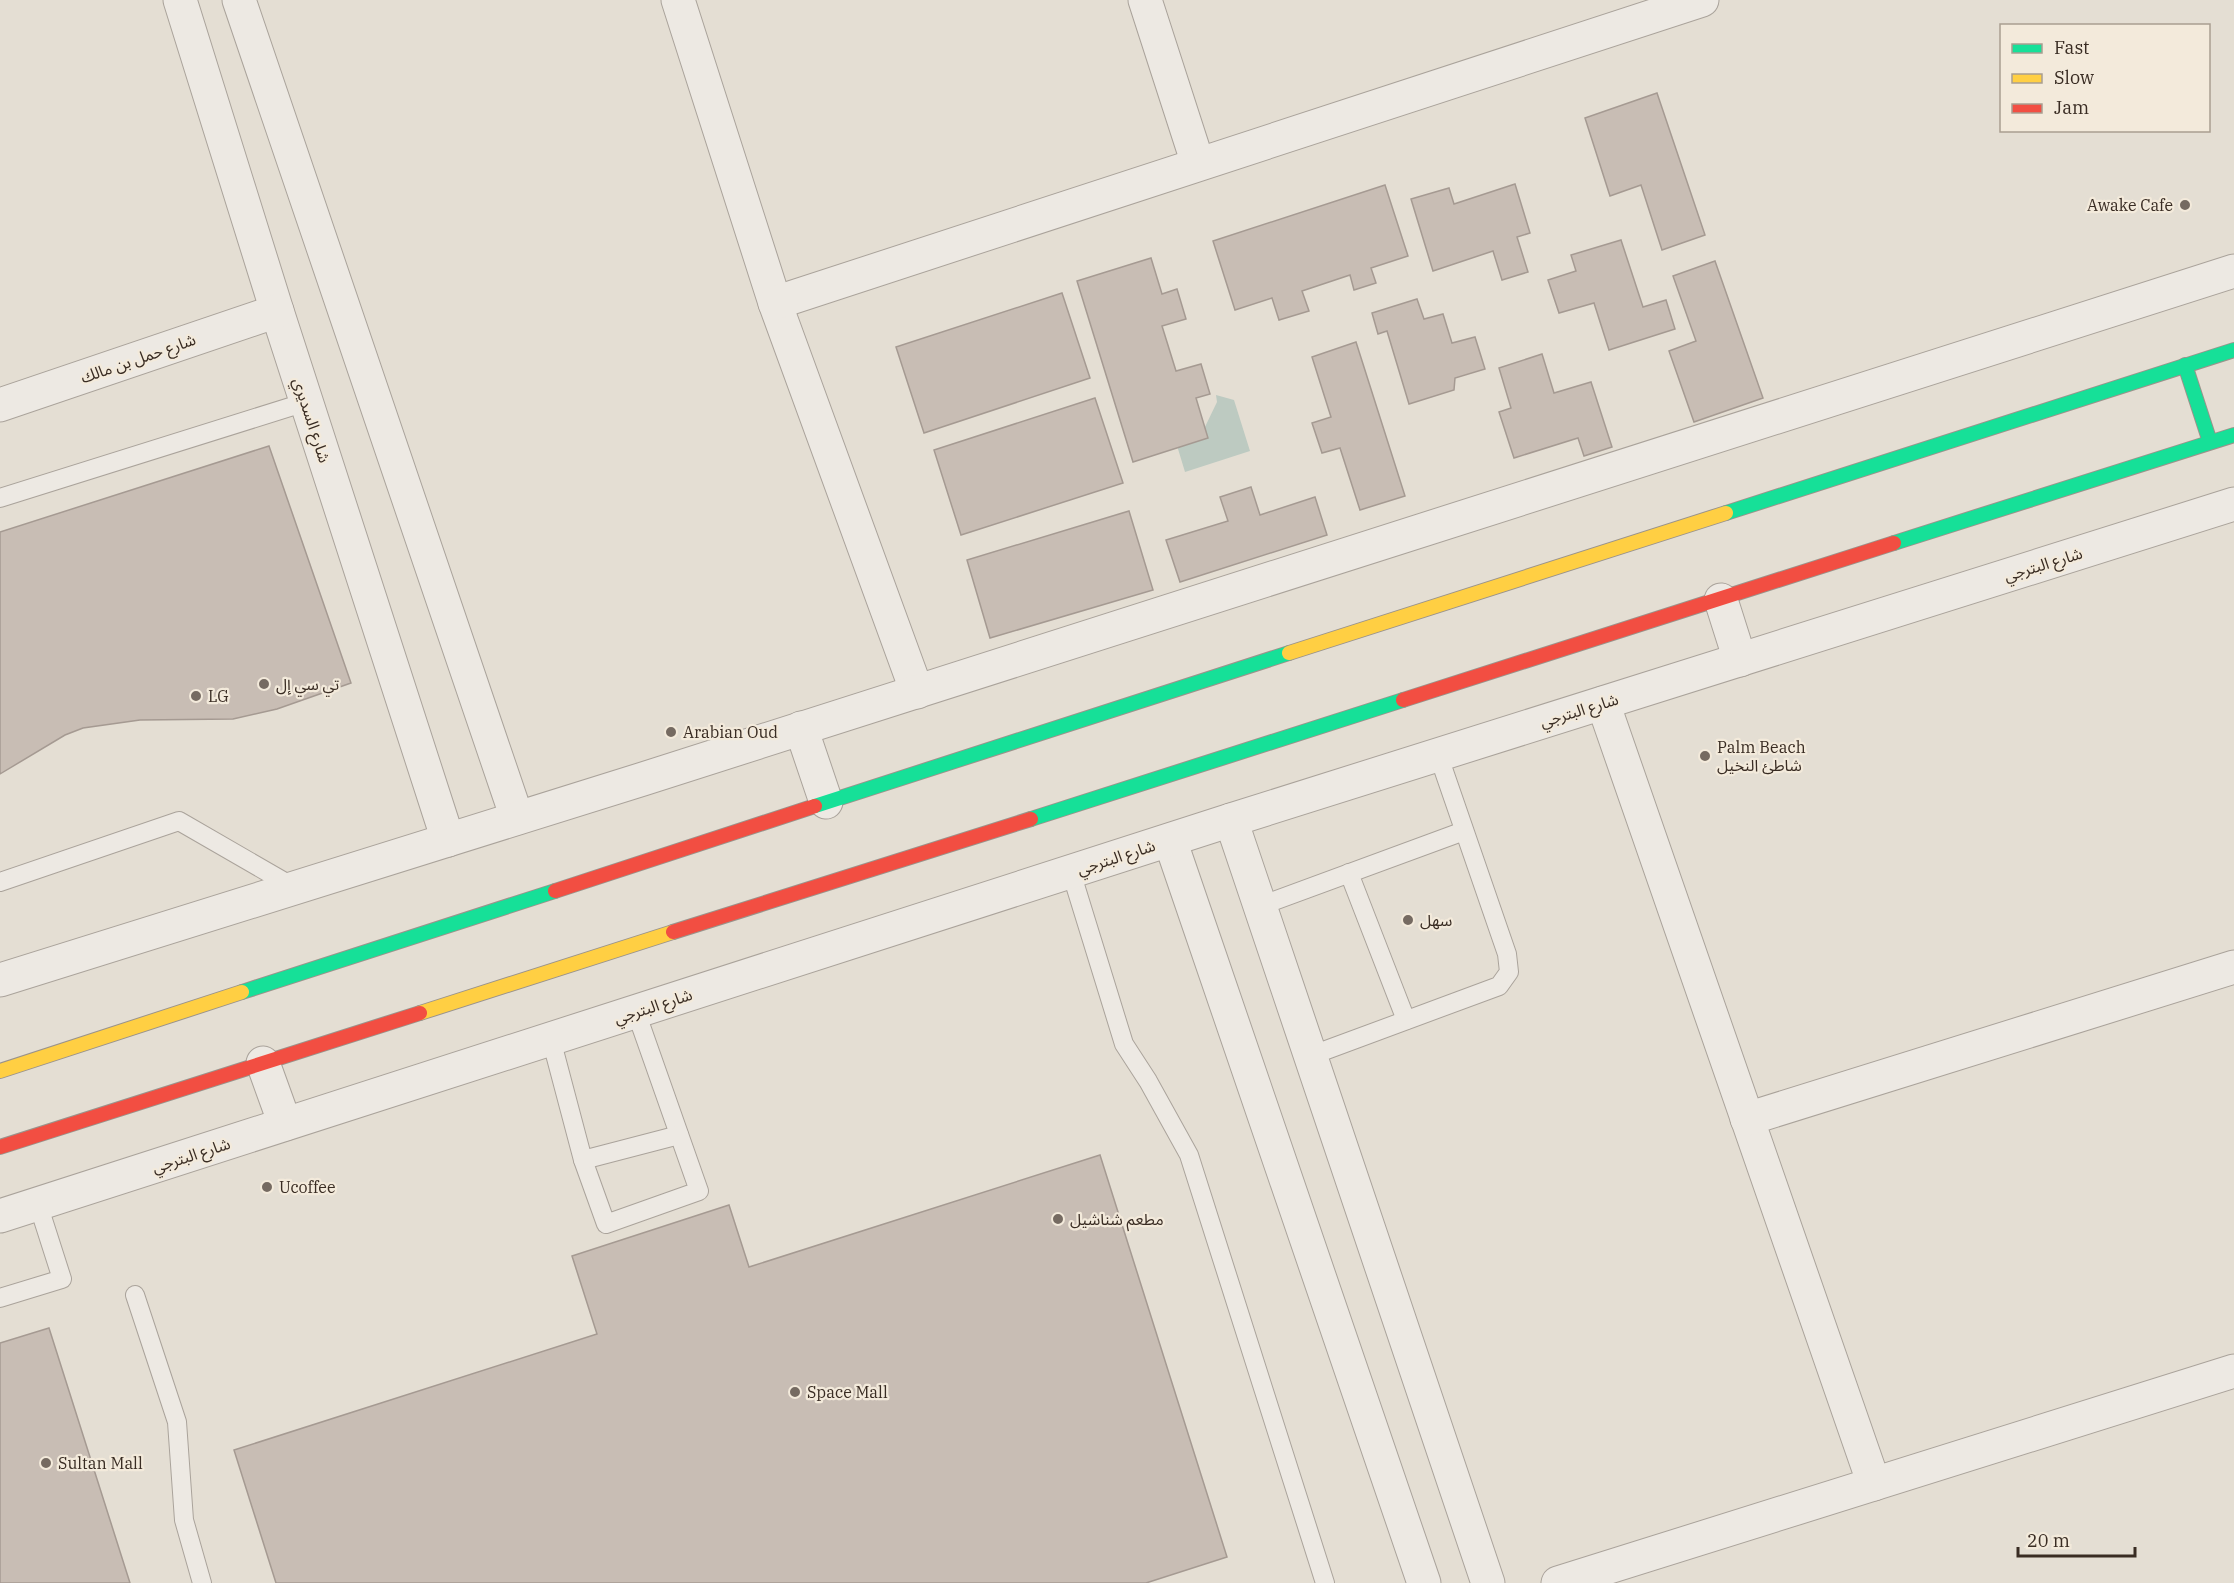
<svg xmlns="http://www.w3.org/2000/svg" width="2234" height="1583" viewBox="0 0 2234 1583" font-family="'IBM Plex Serif','Noto Sans Arabic',serif">
<style>
.water{fill:#bdcac1}
.building{fill:#c8bdb4;stroke:#a59a92;stroke-width:1.5}
.lines{fill:none;stroke-linecap:round;stroke-linejoin:round}
.lane-casing{stroke:#aaa39b;stroke-width:20}
.street-casing{stroke:#aaa39b;stroke-width:35}
.fast-casing{stroke:#9a938b;stroke-width:16}
.slow-casing{stroke:#9a938b;stroke-width:16}
.jam-casing{stroke:#9a938b;stroke-width:16}
.lane{stroke:#ede9e3;stroke-width:18}
.street{stroke:#ede9e3;stroke-width:33}
.fast{stroke:#16e098;stroke-width:14}
.slow{stroke:#ffcf43;stroke-width:14}
.jam{stroke:#f24e42;stroke-width:14}
.poi-dot{fill:#756a61;stroke:#f3eadb;stroke-width:2}
.labels{text-anchor:middle;stroke-width:4.5;stroke-linejoin:round;paint-order:stroke}
.poi-label{font-size:16px;fill:#392c23;stroke:#f3eadb;text-anchor:start}
.street-label{font-size:16px;fill:#392c23;stroke:#f3eadb}
</style>
<rect width="100%" height="100%" fill="#e4ded3"/>
<polygon class="water" points="1216,395 1234,400 1250,451 1185,472 1175,439 1204,429 1217,402"/>
<g class="building">
<polygon points="1657,93 1705,235 1662,250 1641,185 1610,196 1585,118"/>
<polygon points="1515,184 1530,233 1517,237 1528,272 1502,280 1493,251 1433,271 1411,199 1449,188 1454,204"/>
<polygon points="1385,185 1408,256 1371,268 1376,283 1354,290 1350,275 1302,291 1309,311 1279,320 1272,298 1235,310 1213,241"/>
<polygon points="1621,240 1643,307 1666,300 1675,329 1609,350 1594,303 1559,313 1548,280 1576,271 1571,255"/>
<polygon points="1151,258 1162,294 1177,289 1186,319 1162,326 1176,371 1201,364 1210,394 1196,398 1208,438 1133,462 1077,281"/>
<polygon points="1715,261 1763,398 1694,422 1669,351 1696,341 1673,276"/>
<polygon points="1062,293 1090,378 924,433 896,347"/>
<polygon points="1417,299 1424,319 1443,314 1452,343 1475,337 1485,369 1455,378 1454,390 1409,404 1387,331 1378,334 1372,313"/>
<polygon points="1356,342 1405,496 1360,510 1340,448 1322,453 1312,423 1331,417 1312,357"/>
<polygon points="1542,354 1554,393 1591,382 1612,447 1584,456 1578,438 1514,458 1499,412 1511,408 1499,368"/>
<polygon points="1095,398 1123,483 961,535 934,450"/>
<polygon points="269,446 351,683 277,709 233,719 140,720 83,728 65,735 0,774 0,532"/>
<polygon points="1251,487 1260,515 1315,497 1327,535 1180,582 1166,540 1228,521 1220,497"/>
<polygon points="1129,511 1153,590 990,638 967,560"/>
<polygon points="1100,1155 1227,1557 1146,1583 276,1583 234,1450 597,1334 572,1256 729,1205 749,1267"/>
<polygon points="49,1328 130,1583 0,1583 0,1343"/>
</g>
<g class="lines">
<defs>
<g id="lane">
<polyline points="0,498 306,402"/>
<polyline points="1071,872 1124,1044 1148,1081 1189,1155 1325,1583"/>
<polyline points="1349,873 1406,1020"/>
<polyline points="0,882 179,821 295,888"/>
<polyline points="1260,906 1464,831"/>
<polyline points="551,1039 583,1160 606,1224 699,1191 636,1012"/>
<polyline points="1310,1056 1499,986 1509,972 1507,954 1438,754"/>
<polyline points="583,1160 679,1135"/>
<polyline points="135,1295 177,1422 184,1520 202,1583"/>
<polyline points="0,1298 62,1279 38,1204"/>
</g>
<g id="street">
<polyline points="180,0 277,311 448,840"/>
<polyline points="239,0 517,818"/>
<polyline points="678,0 775,303 917,692"/>
<polyline points="1145,0 1198,164"/>
<polyline points="775,303 1702,0"/>
<polyline points="0,405 277,311"/>
<polyline points="1721,600 1740,660"/>
<polyline points="1603,703 1874,1484"/>
<polyline points="801,728 826,802"/>
<polyline points="1231,820 1488,1583"/>
<polyline points="1170,840 1424,1583"/>
<polyline points="0,980 643,779 2234,271"/>
<polyline points="263,1063 285,1124"/>
<polyline points="1747,1119 2234,967"/>
<polyline points="0,1216 1231,820 2234,504"/>
<polyline points="1558,1583 2234,1371"/>
</g>
<g id="fast">
<polyline points="2185,365 2210,442"/>
<polyline points="1726,513 2234,350"/>
<polyline points="1894,543 2234,435"/>
<polyline points="815,806 1289,653"/>
<polyline points="1031,819 1403,700"/>
<polyline points="242,992 555,891"/>
</g>
<g id="slow">
<polyline points="1289,653 1726,513"/>
<polyline points="420,1013 673,932"/>
<polyline points="0,1071 242,992"/>
</g>
<g id="jam">
<polyline points="1403,700 1894,543"/>
<polyline points="555,891 815,806"/>
<polyline points="673,932 1031,819"/>
<polyline points="0,1147 420,1013"/>
</g>
</defs>
<use href="#lane" class="lane-casing"/>
<use href="#street" class="street-casing"/>
<use href="#fast" class="fast-casing"/>
<use href="#slow" class="slow-casing"/>
<use href="#jam" class="jam-casing"/>
<use href="#lane" class="lane"/>
<use href="#street" class="street"/>
<use href="#fast" class="fast"/>
<use href="#slow" class="slow"/>
<use href="#jam" class="jam"/>
</g>
<g class="poi-dot">
<circle cx="2185" cy="205" r="6"/>
<circle cx="264" cy="684" r="6"/>
<circle cx="196" cy="696" r="6"/>
<circle cx="671" cy="732" r="6"/>
<circle cx="1705" cy="756" r="6"/>
<circle cx="1408" cy="920" r="6"/>
<circle cx="267" cy="1187" r="6"/>
<circle cx="1058" cy="1219" r="6"/>
<circle cx="795" cy="1392" r="6"/>
<circle cx="46" cy="1463" r="6"/>
</g>
<g class="labels">
<g class="poi-label">
<text x="2173" y="211" text-anchor="end">Awake Cafe</text>
<text x="276" y="690">تي سي إل</text>
<text x="208" y="702">LG</text>
<text x="683" y="738">Arabian Oud</text>
<text x="1717" y="753">Palm Beach<tspan x="1717" dy="18">شاطئ النخيل</tspan></text>
<text x="1420" y="926">سهل</text>
<text x="279" y="1193">Ucoffee</text>
<text x="1070" y="1225">مطعم شناشيل</text>
<text x="807" y="1398">Space Mall</text>
<text x="58" y="1469">Sultan Mall</text>
</g>
<g class="street-label">
<text transform="translate(138 358) rotate(-19)" y="6">شارع حمل بن مالك</text>
<text transform="translate(312 420) rotate(72)" y="6">شارع السديري</text>
<text transform="translate(2043 564) rotate(-17)" y="6">شارع البترجي</text>
<text transform="translate(1579 710) rotate(-17)" y="6">شارع البترجي</text>
<text transform="translate(1116 857) rotate(-18)" y="6">شارع البترجي</text>
<text transform="translate(653 1006) rotate(-18)" y="6">شارع البترجي</text>
<text transform="translate(191 1155) rotate(-18)" y="6">شارع البترجي</text>
</g>
</g>
<rect x="2000" y="24" width="210" height="108" fill="#f3eadb" stroke="#a99e91" stroke-width="1.5"/>
<rect x="2012" y="44" width="30" height="9" fill="#16e098" stroke="#a99e91" stroke-width="1.5"/>
<text x="2054" y="54" font-size="18" fill="#392c23">Fast</text>
<rect x="2012" y="74" width="30" height="9" fill="#ffcf43" stroke="#a99e91" stroke-width="1.5"/>
<text x="2054" y="84" font-size="18" fill="#392c23">Slow</text>
<rect x="2012" y="104" width="30" height="9" fill="#f24e42" stroke="#a99e91" stroke-width="1.5"/>
<text x="2054" y="114" font-size="18" fill="#392c23">Jam</text>
<path d="M2018 1547v9h117v-9" fill="none" stroke="#392c23" stroke-width="3"/>
<text x="2027" y="1547" font-size="18" fill="#392c23" stroke="#f3eadb" stroke-width="4.5" paint-order="stroke">20 m</text>
</svg>
